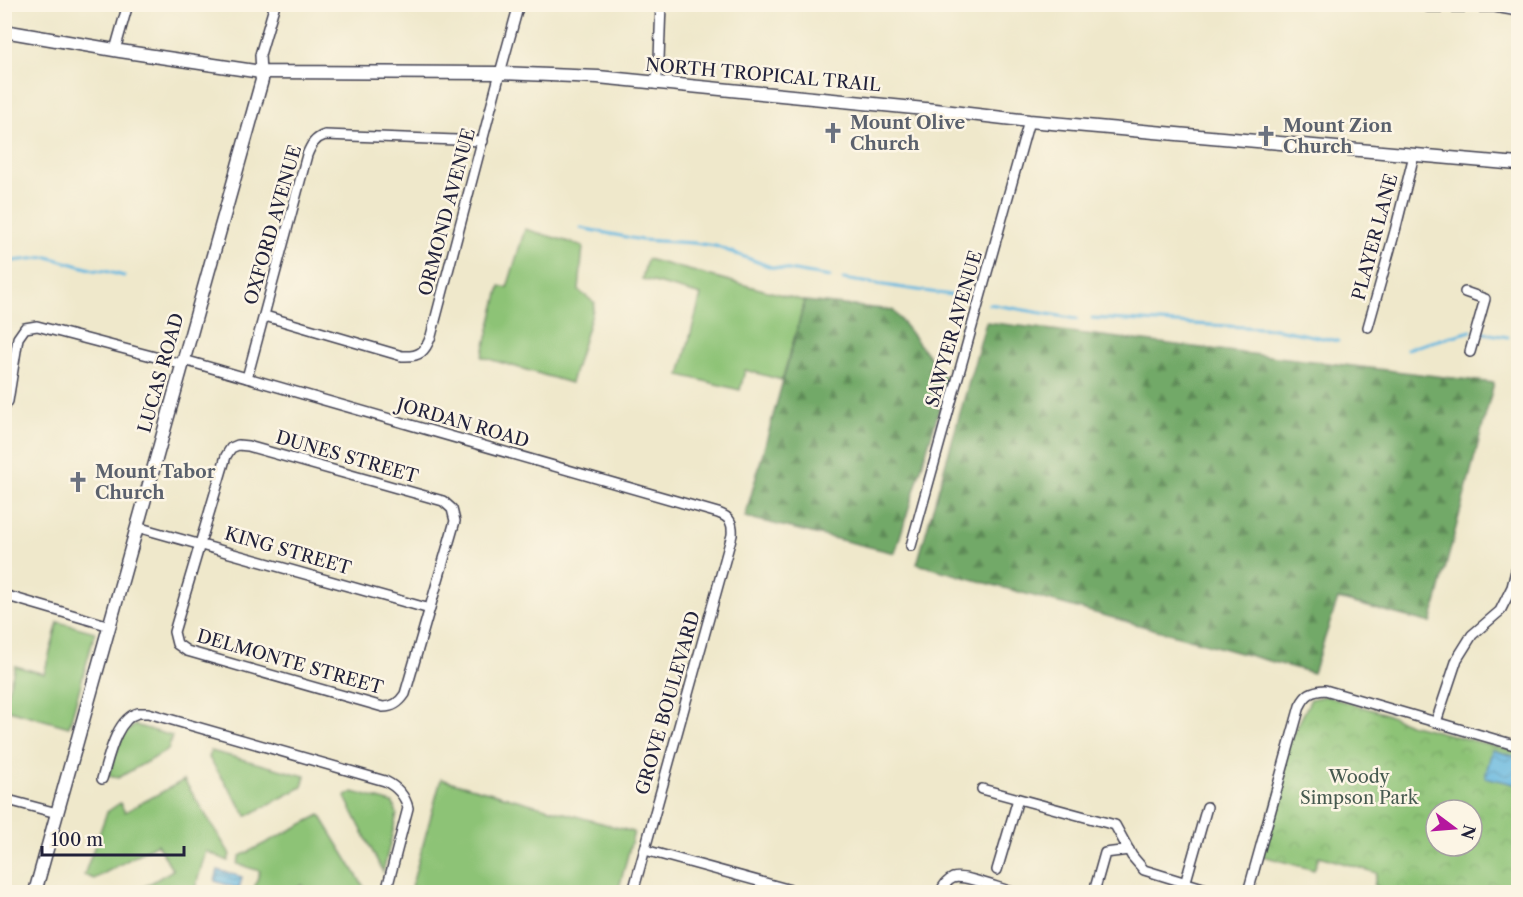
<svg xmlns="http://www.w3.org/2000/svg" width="1523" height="897" viewBox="0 0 1523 897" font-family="'Libre Caslon Text',serif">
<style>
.green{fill:#8dc376;stroke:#587258;stroke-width:1.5}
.forest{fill:url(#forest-firs);stroke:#4a6651;stroke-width:1.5}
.park{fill:url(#park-crowns);stroke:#587258;stroke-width:1.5;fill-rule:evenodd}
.water{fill:url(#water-waves);stroke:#436c8e;stroke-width:1.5}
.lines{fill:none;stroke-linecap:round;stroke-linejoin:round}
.stream{stroke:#64b7e0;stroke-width:3}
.minor-casing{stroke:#414051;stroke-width:12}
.tertiary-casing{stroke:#414051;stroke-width:15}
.minor{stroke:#fff;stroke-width:9}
.tertiary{stroke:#fff;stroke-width:12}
.labels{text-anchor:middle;stroke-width:5;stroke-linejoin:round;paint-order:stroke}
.street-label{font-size:18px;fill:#22223b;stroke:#fcf5e5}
.worship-label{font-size:18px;font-weight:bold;fill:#5b616d;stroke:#fcf5e5;text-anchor:start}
.park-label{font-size:18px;fill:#475a50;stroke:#fcf5e5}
</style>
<defs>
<pattern id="forest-firs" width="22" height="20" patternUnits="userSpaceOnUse" patternTransform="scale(1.5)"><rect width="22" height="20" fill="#72a967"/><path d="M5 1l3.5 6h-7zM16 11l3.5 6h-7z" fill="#5d8956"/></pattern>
<pattern id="park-crowns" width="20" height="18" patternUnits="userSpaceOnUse" patternTransform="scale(1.5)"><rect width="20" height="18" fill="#8dc376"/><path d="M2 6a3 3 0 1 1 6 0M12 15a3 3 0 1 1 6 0" fill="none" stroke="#79a767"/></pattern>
<pattern id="water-waves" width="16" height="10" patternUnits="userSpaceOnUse" patternTransform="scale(1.5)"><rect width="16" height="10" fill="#64b7e0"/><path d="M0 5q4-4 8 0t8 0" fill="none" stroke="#5294b7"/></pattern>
</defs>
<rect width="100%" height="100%" fill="#fcf5e5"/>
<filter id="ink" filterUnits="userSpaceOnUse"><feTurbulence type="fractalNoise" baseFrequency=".0167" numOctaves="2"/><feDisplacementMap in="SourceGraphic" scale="12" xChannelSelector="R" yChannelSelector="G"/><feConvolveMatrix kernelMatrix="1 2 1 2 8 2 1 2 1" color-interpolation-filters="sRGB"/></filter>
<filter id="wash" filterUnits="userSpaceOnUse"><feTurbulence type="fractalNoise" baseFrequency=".008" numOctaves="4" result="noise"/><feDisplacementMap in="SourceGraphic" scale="24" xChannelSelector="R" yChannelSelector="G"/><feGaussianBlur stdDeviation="1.35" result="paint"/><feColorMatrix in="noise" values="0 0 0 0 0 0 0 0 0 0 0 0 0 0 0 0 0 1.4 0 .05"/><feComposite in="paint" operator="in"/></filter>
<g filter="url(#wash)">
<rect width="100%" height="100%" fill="#efe8cb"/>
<g class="green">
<polygon points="525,229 583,246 579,291 595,303 571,383 482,357 500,286 507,288"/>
<polygon points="647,259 805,301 782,380 745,370 740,390 680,375 701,295 642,279"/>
<polygon points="58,622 95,632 69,727 5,709 5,701 15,666 44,674"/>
<polygon points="135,725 172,736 168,750 118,778 108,776 123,734"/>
<polygon points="211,751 305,776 302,787 247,816 209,758"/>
<polygon points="441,779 634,832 618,892 410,892"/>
<polygon points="184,780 230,854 228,861 206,851 194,892 135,892 173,870 157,844 94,879 84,875 107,812 120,803 125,812"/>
<polygon points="353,792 393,803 397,814 383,872 345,797"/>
<polygon points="320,815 367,892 307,892 302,885 290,892 253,892 260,871 237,864 240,856"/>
</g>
<g class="forest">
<polygon points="805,301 893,310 948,381 895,553 745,517"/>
<polygon points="986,322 1494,383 1431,623 1338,599 1313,673 917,564"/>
</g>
<path class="park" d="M1325,696L1383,713L1409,724L1518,752V892H1390V890L1374,886L1377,873L1319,856L1314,870L1259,855L1289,743L1311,699ZM1436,810H1472V846H1436Z"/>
<g class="water">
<polygon points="1492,750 1518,757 1518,785 1485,777"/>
<polygon points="218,870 242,877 239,889 215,881"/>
</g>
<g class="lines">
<g class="stream">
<polyline points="581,228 641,240 694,243 715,246 771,267 830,277"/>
<polyline points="4,262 48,257 94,270 105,271 124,276"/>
<polyline points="843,279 965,297"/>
<polyline points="989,304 1077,319"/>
<polyline points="1092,318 1277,329 1338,341"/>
<polyline points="1478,332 1508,337"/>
<polyline points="1407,349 1471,331"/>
</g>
</g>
</g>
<g filter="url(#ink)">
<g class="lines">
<defs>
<g id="minor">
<polyline points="1421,4 1428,7 1495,7 1518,11"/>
<polyline points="115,50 128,4"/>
<polyline points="261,72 260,55 275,4"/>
<polyline points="656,84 659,59 661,4"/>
<polyline points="1465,292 1485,299 1470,352"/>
<path d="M265,316L402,356C420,357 425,352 431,336L500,73L519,4"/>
<polyline points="1368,327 1395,231 1414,155"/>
<path d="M184,360L718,513C730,517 733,523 732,535L633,892"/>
<path d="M247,378L307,155C311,145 315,138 325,135L483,141"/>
<polyline points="4,408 8,401 18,338 25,328 37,326 182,364"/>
<path d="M238,445L248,446L443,501L452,509L455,521L405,694C399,703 393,707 383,707L187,651L177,644L174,632L226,456L231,448Z"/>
<polyline points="137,527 430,609"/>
<polyline points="911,546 1029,121"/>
<polyline points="4,595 110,626"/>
<polyline points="1436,722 1457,659 1472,635 1500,611 1512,587 1518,563"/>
<path d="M102,779C108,760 116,718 138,713C140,713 146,713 148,713L385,781C397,787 405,795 408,808L386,892"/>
<polyline points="982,789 1115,825 1132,856 1144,870 1216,892"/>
<polyline points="4,799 57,813"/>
<polyline points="645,850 798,892"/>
<polyline points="997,870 1018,799"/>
<polyline points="1185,884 1207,807"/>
<path d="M941,892C943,886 946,881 953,878C964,874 1000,889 1013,892"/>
<polyline points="1094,892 1105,853 1129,850"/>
<path d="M1248,892L1300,706C1306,694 1311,691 1325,690L1518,746"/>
</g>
<g id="tertiary">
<polyline points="4,31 120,51 261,72 500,73 598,77 935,110 1029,121 1518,164"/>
<polyline points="35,892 262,80 261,72"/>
</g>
</defs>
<use href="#minor" class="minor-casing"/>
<use href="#tertiary" class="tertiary-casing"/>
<use href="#minor" class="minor"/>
<use href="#tertiary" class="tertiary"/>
</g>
</g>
<defs>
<symbol id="church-bare" viewBox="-9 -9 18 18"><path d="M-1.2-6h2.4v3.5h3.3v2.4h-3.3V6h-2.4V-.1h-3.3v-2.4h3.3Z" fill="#6b7280" stroke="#fcf5e5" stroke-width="2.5" paint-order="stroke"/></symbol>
</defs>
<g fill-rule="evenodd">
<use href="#church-bare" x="818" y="118" width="30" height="30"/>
<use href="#church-bare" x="1251" y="121" width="30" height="30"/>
<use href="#church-bare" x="63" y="467" width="30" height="30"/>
</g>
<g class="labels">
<g class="street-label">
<text transform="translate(763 75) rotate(5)" y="6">NORTH TROPICAL TRAIL</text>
<text transform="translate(447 212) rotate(-75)" y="6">ORMOND AVENUE</text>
<text transform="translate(273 225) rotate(-74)" y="6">OXFORD AVENUE</text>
<text transform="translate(1375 237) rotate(-75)" y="6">PLAYER LANE</text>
<text transform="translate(954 329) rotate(-74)" y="6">SAWYER AVENUE</text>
<text transform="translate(161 373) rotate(-74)" y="6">LUCAS ROAD</text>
<text transform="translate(463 423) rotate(16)" y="6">JORDAN ROAD</text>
<text transform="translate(347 457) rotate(16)" y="6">DUNES STREET</text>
<text transform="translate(288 551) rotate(16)" y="6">KING STREET</text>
<text transform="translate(290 662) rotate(16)" y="6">DELMONTE STREET</text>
<text transform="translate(668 703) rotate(-74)" y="6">GROVE BOULEVARD</text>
</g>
<g class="worship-label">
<text x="850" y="129">Mount Olive<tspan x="850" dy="21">Church</tspan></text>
<text x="1283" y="132">Mount Zion<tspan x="1283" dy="21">Church</tspan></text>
<text x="95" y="478">Mount Tabor<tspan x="95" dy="21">Church</tspan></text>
</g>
<g class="park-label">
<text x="1359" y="783">Woody<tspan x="1359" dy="21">Simpson Park</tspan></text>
</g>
</g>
<rect width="1523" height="897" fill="none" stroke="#fcf5e5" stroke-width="24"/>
<g transform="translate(1454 828) rotate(106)"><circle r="28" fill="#fcf5e5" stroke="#a5a1a1" stroke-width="1.5"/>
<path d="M0-4.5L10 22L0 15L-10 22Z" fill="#b5179e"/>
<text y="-9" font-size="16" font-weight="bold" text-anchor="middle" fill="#22223b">N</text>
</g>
<path d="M42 846v9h142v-9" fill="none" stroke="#22223b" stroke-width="3"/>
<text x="51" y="846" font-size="18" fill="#22223b" stroke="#fcf5e5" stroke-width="4.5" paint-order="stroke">100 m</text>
</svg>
